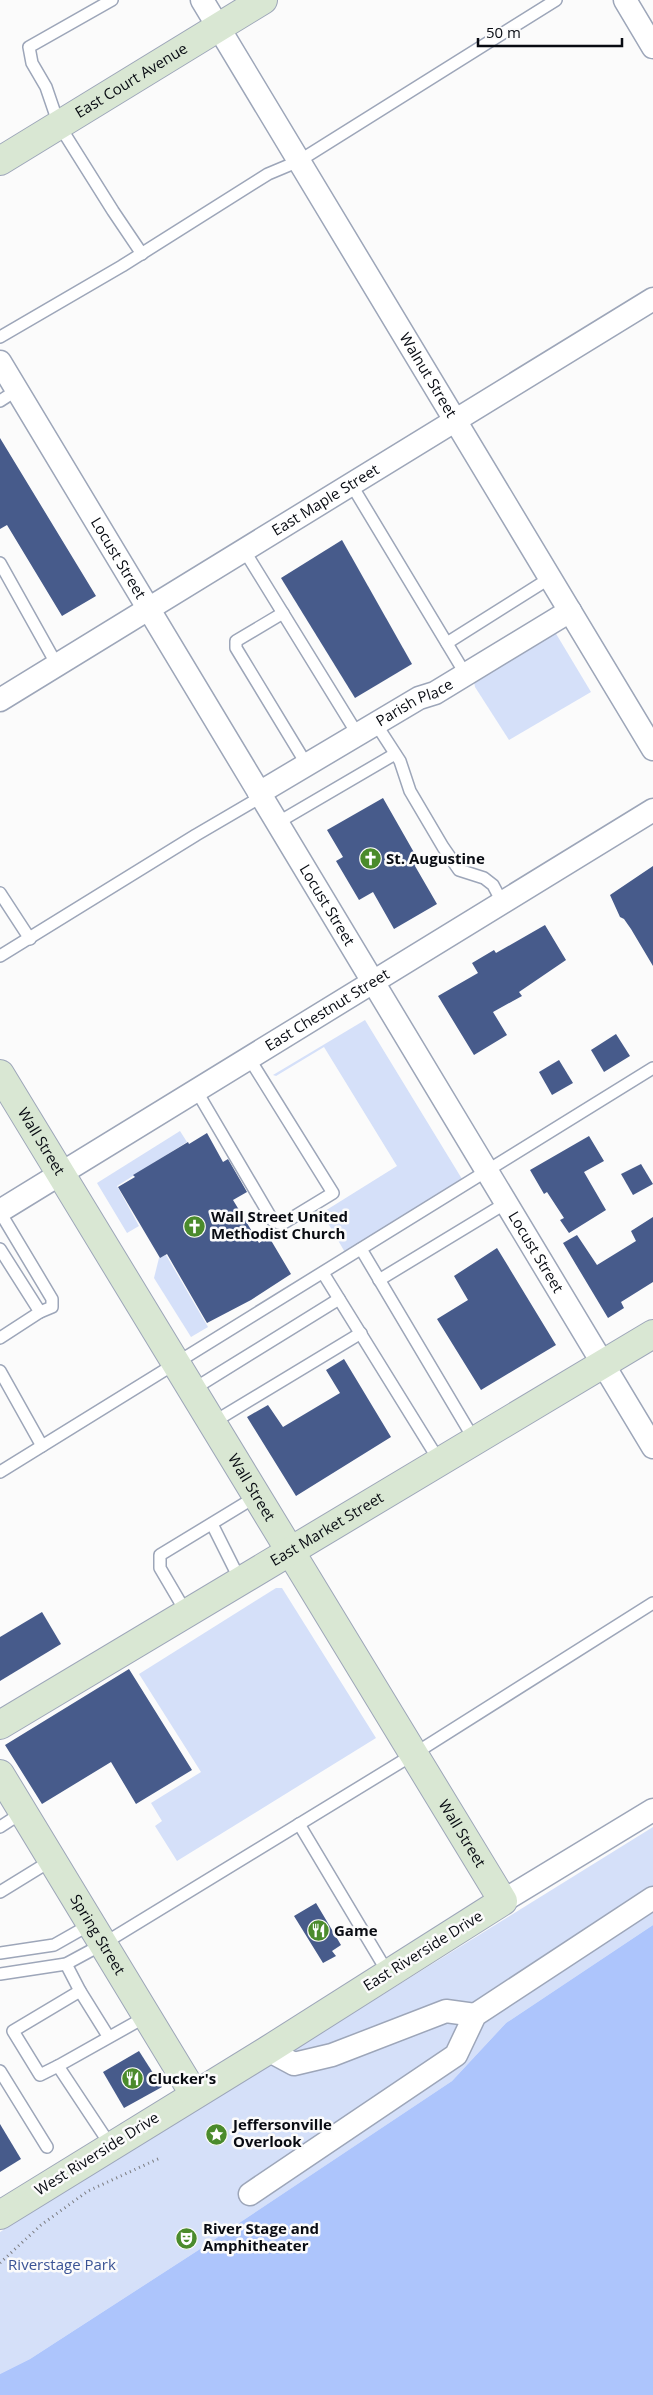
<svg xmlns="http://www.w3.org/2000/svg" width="653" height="2395" viewBox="0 0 653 2395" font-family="'Open Sans',sans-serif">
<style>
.green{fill:#d5e0f9}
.water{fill:#adc5fc}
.building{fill:#475b8b}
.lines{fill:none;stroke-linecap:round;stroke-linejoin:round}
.lane-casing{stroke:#9da6b9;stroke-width:14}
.street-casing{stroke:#9da6b9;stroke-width:25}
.secondary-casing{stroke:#9da6b9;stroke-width:30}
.path{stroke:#7b7c80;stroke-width:3;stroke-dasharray:1 4;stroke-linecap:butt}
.lane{stroke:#fff;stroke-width:11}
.street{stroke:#fff;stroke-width:22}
.secondary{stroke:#d9e7d3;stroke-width:28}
.labels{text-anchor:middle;stroke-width:5;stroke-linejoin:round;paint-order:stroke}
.street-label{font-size:15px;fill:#080b12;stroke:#fbfbfb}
.poi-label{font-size:15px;font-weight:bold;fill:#080b12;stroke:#fbfbfb;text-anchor:start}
.park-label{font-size:15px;fill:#3a5395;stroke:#fbfbfb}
</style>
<rect width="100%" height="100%" fill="#fbfbfb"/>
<g class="green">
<polygon points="552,627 591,692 509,740 475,687 473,676"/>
<polygon points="365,1020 462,1179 346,1254 325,1218 315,1223 312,1219 397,1166 324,1047 276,1076 273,1075"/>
<polygon points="180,1131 187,1142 117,1186 139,1226 127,1233 97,1183"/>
<polygon points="166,1255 208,1327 191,1337 154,1278 159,1258"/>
<polygon points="276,1588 282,1588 376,1738 177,1861 155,1826 162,1821 151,1803 201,1772 139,1674"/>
<polygon points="653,1827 653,1925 506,2023 452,2081 197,2251 30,2359 0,2374 0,2232"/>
</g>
<polygon class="water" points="653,1925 653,2395 0,2395 0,2374 30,2359 197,2251 452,2081 506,2023"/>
<g class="building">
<polygon points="0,438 96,596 62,616 7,525 0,529"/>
<polygon points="342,540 412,664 355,698 281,578"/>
<polygon points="383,798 420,863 415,866 437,904 394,929 373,892 359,900 336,861 343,857 327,830"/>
<polygon points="653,866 653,966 631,929 624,919 620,917 610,895"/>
<polygon points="545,925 566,960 519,992 522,996 493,1012 507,1035 474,1055 438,996 478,973 472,963 494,950 496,953"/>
<polygon points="616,1034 630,1056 604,1072 591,1050"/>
<polygon points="559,1060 573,1083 552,1095 539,1072"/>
<polygon points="207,1133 223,1162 228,1159 247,1192 233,1200 259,1243 269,1237 291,1274 251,1300 207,1323 167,1254 160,1258 118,1187 135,1177 133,1175 188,1142 189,1144"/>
<polygon points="589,1136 604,1161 584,1172 606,1210 569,1233 560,1220 564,1218 547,1192 544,1194 530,1170"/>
<polygon points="641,1164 653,1184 633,1195 621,1174"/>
<polygon points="653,1217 653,1282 621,1302 624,1308 608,1318 563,1243 577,1235 597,1265 636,1241 631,1231"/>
<polygon points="497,1248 556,1345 481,1390 437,1319 468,1300 454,1276"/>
<polygon points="344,1359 391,1437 296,1496 247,1417 268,1405 283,1427 340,1393 326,1370"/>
<polygon points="42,1612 61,1644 0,1681 0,1637"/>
<polygon points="129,1669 192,1770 136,1804 111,1762 42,1804 5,1745"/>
<polygon points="316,1903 341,1945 332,1951 336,1956 323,1963 294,1916"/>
<polygon points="139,2051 162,2087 124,2108 103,2072"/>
<polygon points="0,2124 21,2159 0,2172"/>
</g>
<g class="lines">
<defs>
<g id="lane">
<polyline points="112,0 29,47 32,63 46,87 59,125 113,211 142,254"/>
<polyline points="0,337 122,266 268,174 299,161 556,0"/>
<polyline points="0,401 17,390"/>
<polyline points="351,484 466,675"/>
<polyline points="244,550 358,735"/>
<polyline points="0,563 57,665"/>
<polyline points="283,613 236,641 236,648 307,765"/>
<polyline points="447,643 550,578"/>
<polyline points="376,724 400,761 410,791 443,847 459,870 484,878 493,885 502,902"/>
<polyline points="277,823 395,754"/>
<polyline points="0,893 30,939"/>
<polyline points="0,956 196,835 261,797"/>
<polyline points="196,1090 273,1221 282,1224 333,1193 249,1058"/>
<polyline points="0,1212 52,1299 52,1307 40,1312"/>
<polyline points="0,1249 40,1312 0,1338"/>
<polyline points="361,1249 475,1441"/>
<polyline points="323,1273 440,1462"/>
<polyline points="379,1280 506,1203"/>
<polyline points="0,1371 42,1446"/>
<polyline points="192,1390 339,1299"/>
<polyline points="212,1423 361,1333"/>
<polyline points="0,1472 653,1068"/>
<polyline points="212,1524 241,1582"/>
<polyline points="187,1614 160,1568 160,1555 257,1496"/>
<polyline points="299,1824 388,1973"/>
<polyline points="0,1827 23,1812"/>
<polyline points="0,1892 52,1860"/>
<polyline points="0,1953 54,1945 91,1924"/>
<polyline points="66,1964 80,1991"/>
<polyline points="0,1974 66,1964 103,1944 414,1754 653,1603"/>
<polyline points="58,2066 40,2075 13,2031 80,1991 108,2036"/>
<polyline points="0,2071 47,2147"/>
<polyline points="111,2146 58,2066 147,2016"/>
</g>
<g id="street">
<path id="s1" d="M202,0L653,749"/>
<polyline points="625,0 653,47"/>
<path id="s2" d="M0,362L653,1447"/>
<path id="s3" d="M0,700L653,299"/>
<path id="s4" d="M259,793L419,698L435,693L570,611"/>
<path id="s5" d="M0,1211L653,810"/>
<polyline points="503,1901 653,1810"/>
<polyline points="268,2050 294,2064 332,2055 446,2011 475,2015"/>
<polyline points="250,2194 456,2055 475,2015 653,1898"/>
</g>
<g id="secondary">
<path id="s6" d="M0,161L263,0"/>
<path id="s7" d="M0,1074L503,1901L268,2050L0,2215"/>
<path id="s8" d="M0,1725L653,1334"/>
<path id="s9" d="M0,1774L194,2094"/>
</g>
</defs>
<use href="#lane" class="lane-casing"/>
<use href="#street" class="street-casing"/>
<use href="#secondary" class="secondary-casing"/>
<polyline class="path" points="0,2263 41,2225 88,2191 160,2158"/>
<use href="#lane" class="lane"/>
<use href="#street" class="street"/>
<use href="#secondary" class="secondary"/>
</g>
<defs>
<symbol id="church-disc" viewBox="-11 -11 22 22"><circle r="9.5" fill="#4b8b2c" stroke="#fbfbfb"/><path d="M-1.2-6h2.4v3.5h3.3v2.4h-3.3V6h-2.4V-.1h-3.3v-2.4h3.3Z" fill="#fff"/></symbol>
<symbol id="restaurant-disc" viewBox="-11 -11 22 22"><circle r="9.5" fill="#4b8b2c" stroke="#fbfbfb"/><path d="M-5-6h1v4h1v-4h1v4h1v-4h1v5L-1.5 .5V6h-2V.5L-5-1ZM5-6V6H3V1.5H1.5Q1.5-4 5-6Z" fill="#fff"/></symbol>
<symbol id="sight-disc" viewBox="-11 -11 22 22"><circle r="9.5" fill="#4b8b2c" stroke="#fbfbfb"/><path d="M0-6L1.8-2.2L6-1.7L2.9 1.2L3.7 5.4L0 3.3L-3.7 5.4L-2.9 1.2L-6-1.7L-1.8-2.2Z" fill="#fff"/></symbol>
<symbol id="theatre-disc" viewBox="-11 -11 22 22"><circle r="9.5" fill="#4b8b2c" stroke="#fbfbfb"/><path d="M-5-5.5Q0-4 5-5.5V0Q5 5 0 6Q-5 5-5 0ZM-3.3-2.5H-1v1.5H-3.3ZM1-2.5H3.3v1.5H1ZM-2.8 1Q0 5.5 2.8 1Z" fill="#fff"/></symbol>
</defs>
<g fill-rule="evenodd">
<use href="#church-disc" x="358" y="846" width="25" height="25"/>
<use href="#church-disc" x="182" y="1214" width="25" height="25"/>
<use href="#restaurant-disc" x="306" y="1918" width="25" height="25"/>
<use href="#restaurant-disc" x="120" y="2066" width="25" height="25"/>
<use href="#sight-disc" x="204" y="2122" width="25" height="25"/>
<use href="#theatre-disc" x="174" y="2226" width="25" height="25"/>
</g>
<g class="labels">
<g class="street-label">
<text dy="5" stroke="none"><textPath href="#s6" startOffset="154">East Court Avenue</textPath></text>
<text dy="5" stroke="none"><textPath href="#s1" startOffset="438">Walnut Street</textPath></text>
<text dy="5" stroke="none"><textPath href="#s3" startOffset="382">East Maple Street</textPath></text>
<text dy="5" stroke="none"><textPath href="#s2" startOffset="229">Locust Street</textPath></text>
<text dy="5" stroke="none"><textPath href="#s4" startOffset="180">Parish Place</textPath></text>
<text dy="5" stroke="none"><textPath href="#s2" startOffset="634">Locust Street</textPath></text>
<text dy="5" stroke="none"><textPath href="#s5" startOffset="384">East Chestnut Street</textPath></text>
<text dy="5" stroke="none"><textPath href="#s7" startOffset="79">Wall Street</textPath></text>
<text dy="5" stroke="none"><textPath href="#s2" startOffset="1039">Locust Street</textPath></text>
<text dy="5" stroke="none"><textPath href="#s7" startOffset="484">Wall Street</textPath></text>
<text dy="5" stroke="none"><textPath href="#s8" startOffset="381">East Market Street</textPath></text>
<text dy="5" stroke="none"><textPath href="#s7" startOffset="889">Wall Street</textPath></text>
<text dy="5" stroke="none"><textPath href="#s9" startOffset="188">Spring Street</textPath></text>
<text transform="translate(423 1951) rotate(-32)" y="5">East Riverside Drive</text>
<text transform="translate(97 2154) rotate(-32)" y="5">West Riverside Drive</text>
</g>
<g class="poi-label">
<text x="386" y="864">St. Augustine</text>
<text x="211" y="1222">Wall Street United<tspan x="211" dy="17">Methodist Church</tspan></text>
<text x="334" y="1936">Game</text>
<text x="148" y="2084">Clucker's</text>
<text x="233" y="2130">Jeffersonville<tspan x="233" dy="17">Overlook</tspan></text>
<text x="203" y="2234">River Stage and<tspan x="203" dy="17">Amphitheater</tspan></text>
</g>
<g class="park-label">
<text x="62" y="2270">Riverstage Park</text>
</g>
</g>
<path d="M478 38v8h144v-8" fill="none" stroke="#080b12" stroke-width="2.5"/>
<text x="486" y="38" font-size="15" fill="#080b12" stroke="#fbfbfb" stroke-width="4" paint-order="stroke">50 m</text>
</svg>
